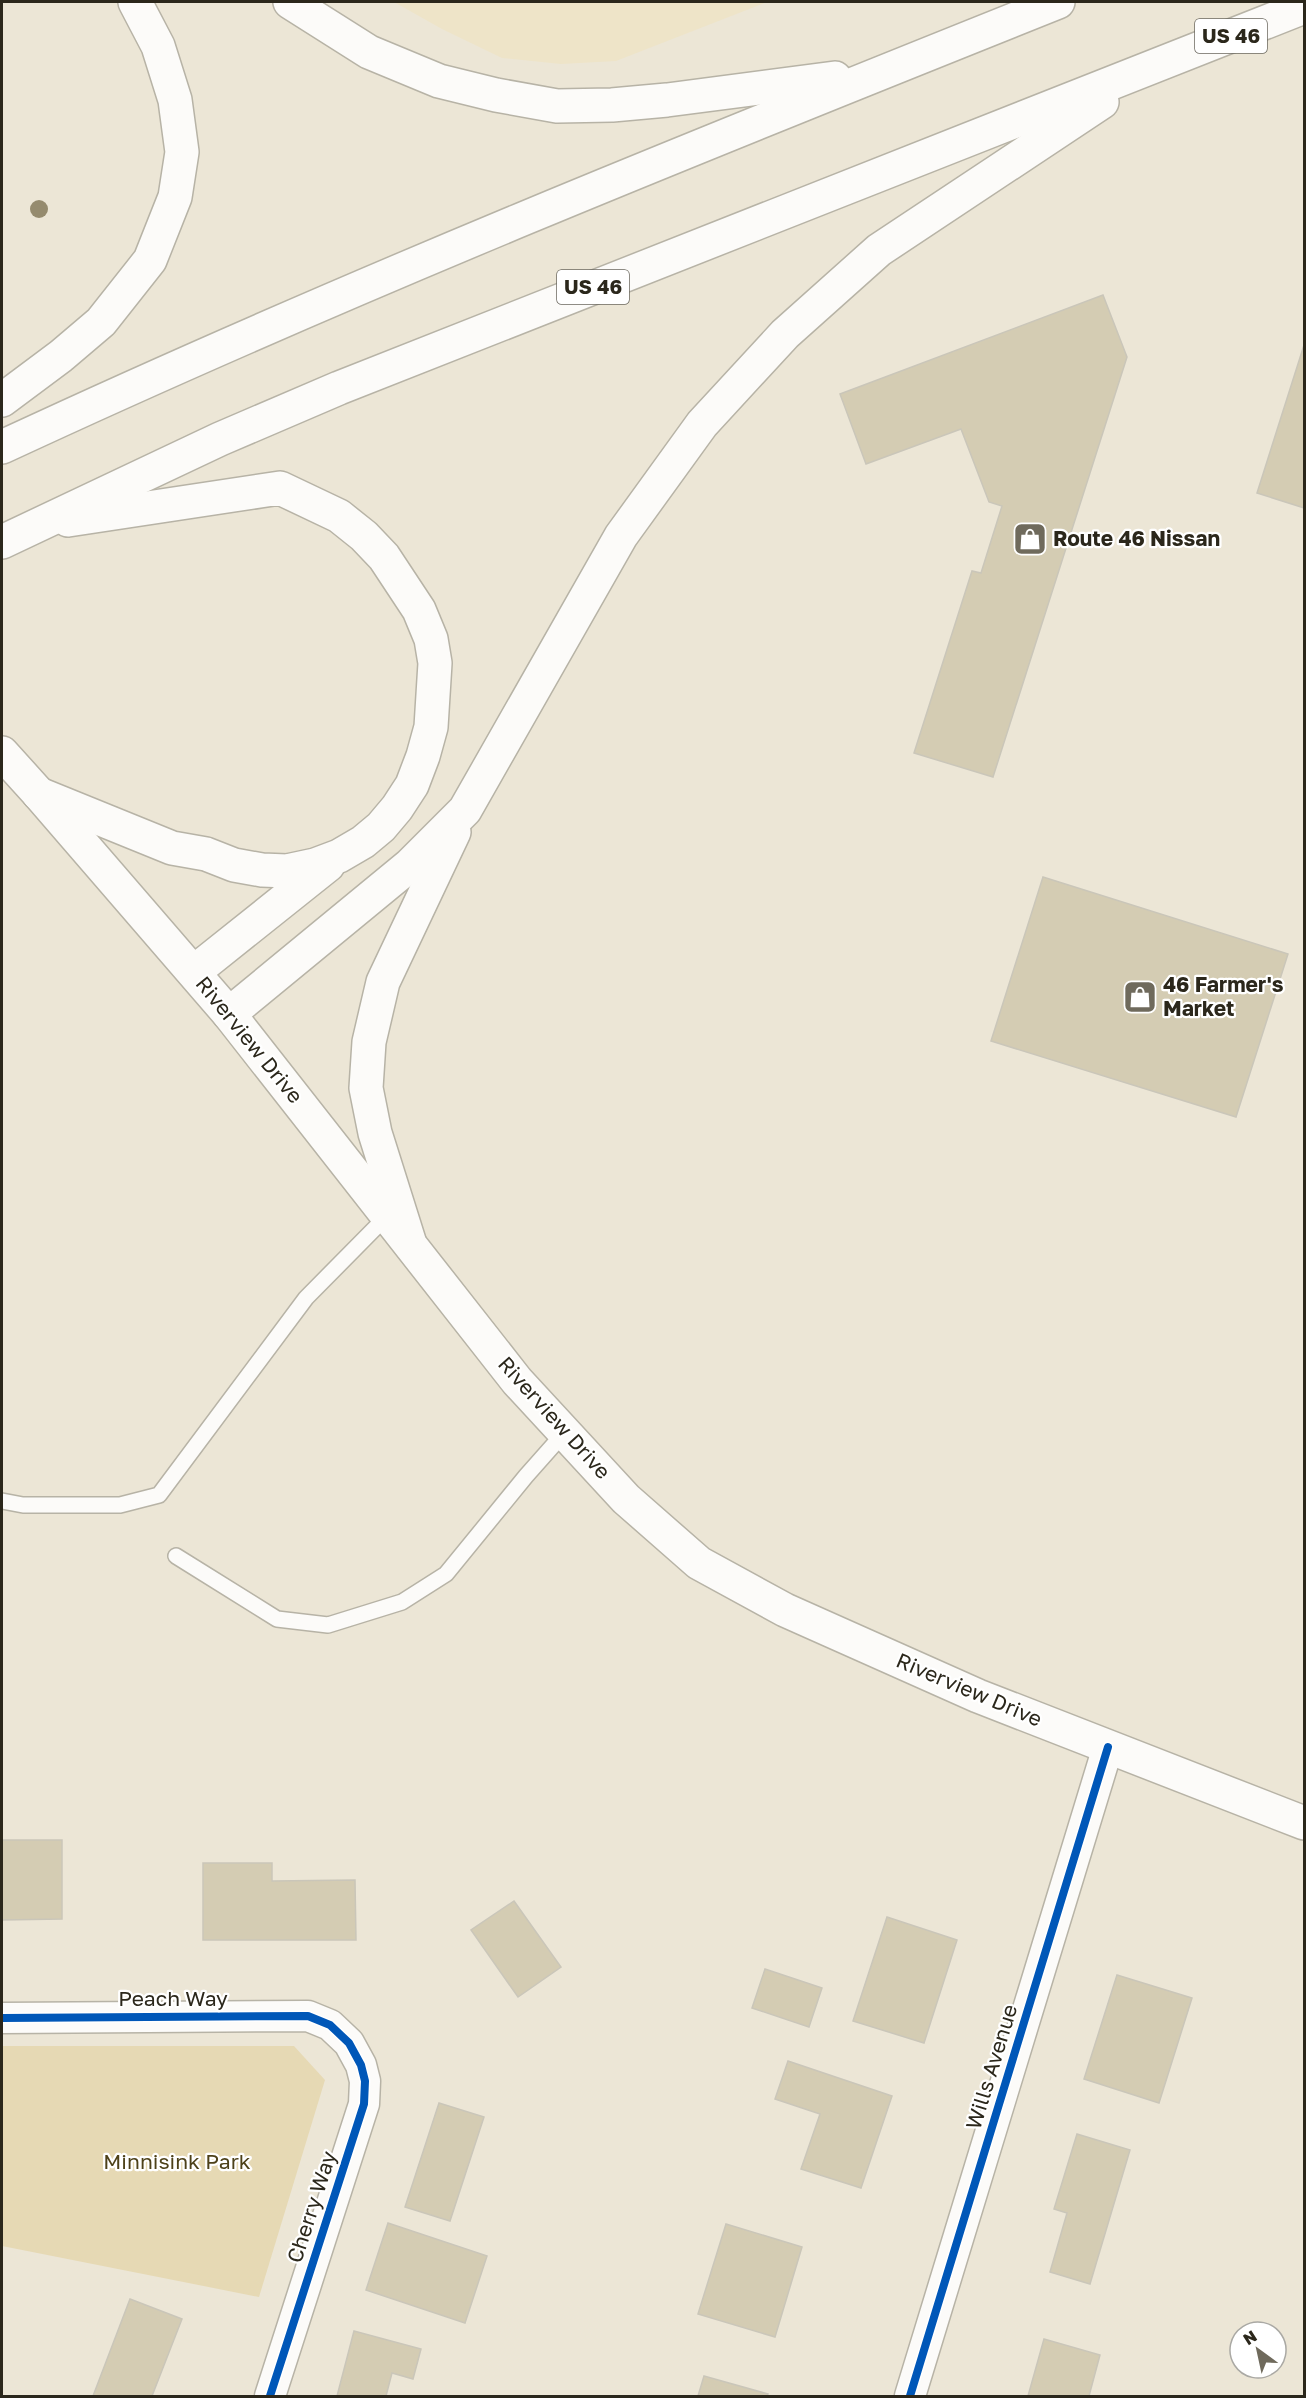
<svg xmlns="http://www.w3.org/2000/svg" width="1306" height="2398" viewBox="0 0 1306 2398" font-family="'Golos Text',sans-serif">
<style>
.built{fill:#eee4c8}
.green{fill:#e6d9b4}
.building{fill:#d4ccb3;stroke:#cac6b9;stroke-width:1.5}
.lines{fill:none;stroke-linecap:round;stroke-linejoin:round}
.service-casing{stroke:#b7b3a6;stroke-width:18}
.minor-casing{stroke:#b7b3a6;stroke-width:33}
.secondary-casing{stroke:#b7b3a6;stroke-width:36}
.primary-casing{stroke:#b7b3a6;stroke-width:36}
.trunk-casing{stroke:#b7b3a6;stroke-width:36}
.service{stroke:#fcfbf9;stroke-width:15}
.minor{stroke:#fcfbf9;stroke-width:30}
.secondary{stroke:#fcfbf9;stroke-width:33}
.primary{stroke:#fcfbf9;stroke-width:33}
.trunk{stroke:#fcfbf9;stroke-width:33}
.cycleway-casing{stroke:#fff;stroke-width:11}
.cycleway{stroke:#0057b8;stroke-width:8}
.tree{fill:#958b6e}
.labels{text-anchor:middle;stroke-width:4.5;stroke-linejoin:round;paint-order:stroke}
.shield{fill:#fff;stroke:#6b685f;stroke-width:1.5}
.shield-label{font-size:20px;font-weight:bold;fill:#2b271b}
.poi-label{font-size:21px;font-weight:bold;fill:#2b271b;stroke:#fff;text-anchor:start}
.street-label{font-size:21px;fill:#2b271b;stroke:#fff}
.park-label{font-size:21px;fill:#4d4119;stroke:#fff}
</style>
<rect width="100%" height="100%" fill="#ece6d6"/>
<polygon class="built" points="394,2 767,2 616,61 561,64 502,58 442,29"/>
<polygon class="green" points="2,2046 294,2046 325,2080 259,2297 2,2246"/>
<g class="building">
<polygon points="1103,295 1127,357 993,777 914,753 972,571 981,573 1002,506 989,502 961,429 866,464 840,394"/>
<polygon points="1304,345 1304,508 1257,493"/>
<polygon points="1043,877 1288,954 1236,1117 991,1041"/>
<polygon points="2,1840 62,1840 62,1919 2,1920"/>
<polygon points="203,1863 272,1863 272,1881 355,1880 356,1940 203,1940"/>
<polygon points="514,1901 561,1967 518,1997 471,1930"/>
<polygon points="887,1917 957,1940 924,2043 853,2021"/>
<polygon points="765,1969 822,1988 809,2027 752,2008"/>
<polygon points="1117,1975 1192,1998 1159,2103 1084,2079"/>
<polygon points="788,2061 892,2096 861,2188 801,2169 820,2114 775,2099"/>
<polygon points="439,2103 484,2117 450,2221 405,2207"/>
<polygon points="1077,2134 1130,2150 1090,2284 1050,2272 1067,2213 1054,2209"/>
<polygon points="388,2223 487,2256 465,2323 366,2290"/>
<polygon points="726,2224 802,2247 775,2337 698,2314"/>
<polygon points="130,2299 182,2319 152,2396 93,2396"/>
<polygon points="354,2331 421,2349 413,2379 392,2373 386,2396 337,2396"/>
<polygon points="1044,2339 1100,2355 1089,2396 1028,2396"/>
<polygon points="704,2376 768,2394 767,2396 698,2396"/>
</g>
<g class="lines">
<defs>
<g id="service">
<polyline points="2,1501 23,1505 120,1505 159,1495 306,1298 388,1215"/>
<polyline points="176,1556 277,1619 328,1625 402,1602 446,1574 526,1476 565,1432"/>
</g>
<g id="minor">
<polyline points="2,2018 308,2016 330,2025 349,2043 361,2065 365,2081 364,2104 270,2396"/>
<polyline points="910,2396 1108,1747"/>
</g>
<polyline id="secondary" points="39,794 229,1014 517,1381 626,1499 699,1563 785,1610 978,1696 1304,1823"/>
<polyline id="primary" points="2,753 39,794"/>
<g id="trunk">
<polyline points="290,2 369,52 439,81 496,95 557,106 612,105 667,100 835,78"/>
<polyline points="2,400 61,356 101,322 150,260 175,197 182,152 175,100 158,46 135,2"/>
<path d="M2,447C348,286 703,144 1058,2"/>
<polyline points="2,542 220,439 339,388 1304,7"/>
<polyline points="39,794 172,848 206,854 234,865 262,870 287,871 315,865 339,856 363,842 381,827 397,808 412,785 423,756 431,727 435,663 431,639 419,610 384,557 364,536 339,516 280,488 68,520"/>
<polyline points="194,972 328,865"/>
<polyline points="229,1014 410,865 465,810 621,536 702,424 785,334 879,250 1102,102"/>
<polyline points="409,1241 375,1133 366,1088 369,1042 383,982 454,832"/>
</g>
</defs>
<use href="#service" class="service-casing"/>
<use href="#minor" class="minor-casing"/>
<use href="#secondary" class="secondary-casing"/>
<use href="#primary" class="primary-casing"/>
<use href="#trunk" class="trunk-casing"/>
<use href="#service" class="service"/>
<use href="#minor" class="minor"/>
<use href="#secondary" class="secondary"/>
<use href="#primary" class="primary"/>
<use href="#trunk" class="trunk"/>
<defs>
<g id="cycleway">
<polyline points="2,2018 308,2016 330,2025 349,2043 361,2065 365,2081 364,2104 270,2396"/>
<polyline points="910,2396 1108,1747"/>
</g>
</defs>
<use href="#cycleway" class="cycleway-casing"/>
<use href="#cycleway" class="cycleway"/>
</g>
<circle class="tree" cx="39" cy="209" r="9"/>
<defs>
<symbol id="shop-square" viewBox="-11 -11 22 22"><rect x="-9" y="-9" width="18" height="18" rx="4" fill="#6f6a5c" stroke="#fff"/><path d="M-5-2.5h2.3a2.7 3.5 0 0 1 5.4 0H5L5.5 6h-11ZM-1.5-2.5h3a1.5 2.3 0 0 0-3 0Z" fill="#fff"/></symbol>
</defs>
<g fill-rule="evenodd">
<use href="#shop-square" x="1011" y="520" width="38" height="38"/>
<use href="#shop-square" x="1121" y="978" width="38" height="38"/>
</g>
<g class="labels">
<g class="shield">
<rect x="1195" y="19" width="72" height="34" rx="4.5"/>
<rect x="557" y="270" width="72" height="34" rx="4.5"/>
</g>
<g class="shield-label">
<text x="1231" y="43">US 46</text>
<text x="593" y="294">US 46</text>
</g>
<g class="poi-label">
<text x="1053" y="546">Route 46 Nissan</text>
<text x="1163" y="992">46 Farmer's<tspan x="1163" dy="24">Market</tspan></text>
</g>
<g class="street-label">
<text transform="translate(249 1040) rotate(51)" y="7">Riverview Drive</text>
<text transform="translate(554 1418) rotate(48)" y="7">Riverview Drive</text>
<text transform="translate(969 1690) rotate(23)" y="7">Riverview Drive</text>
<text x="173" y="2006">Peach Way</text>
<text transform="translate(992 2067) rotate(-73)" y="7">Wills Avenue</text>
<text transform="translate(312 2207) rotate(-72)" y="7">Cherry Way</text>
</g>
<g class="park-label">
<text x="177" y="2169">Minnisink Park</text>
</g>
</g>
<rect width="1306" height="2398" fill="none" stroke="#2b271b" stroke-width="6"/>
<g transform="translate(1258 2350) rotate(327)"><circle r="28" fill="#ffffff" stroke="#aaa9a4" stroke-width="1.5"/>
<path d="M0-4.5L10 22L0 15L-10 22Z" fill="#6f6a5c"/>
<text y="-9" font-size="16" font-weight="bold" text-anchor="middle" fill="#2b271b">N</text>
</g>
</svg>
